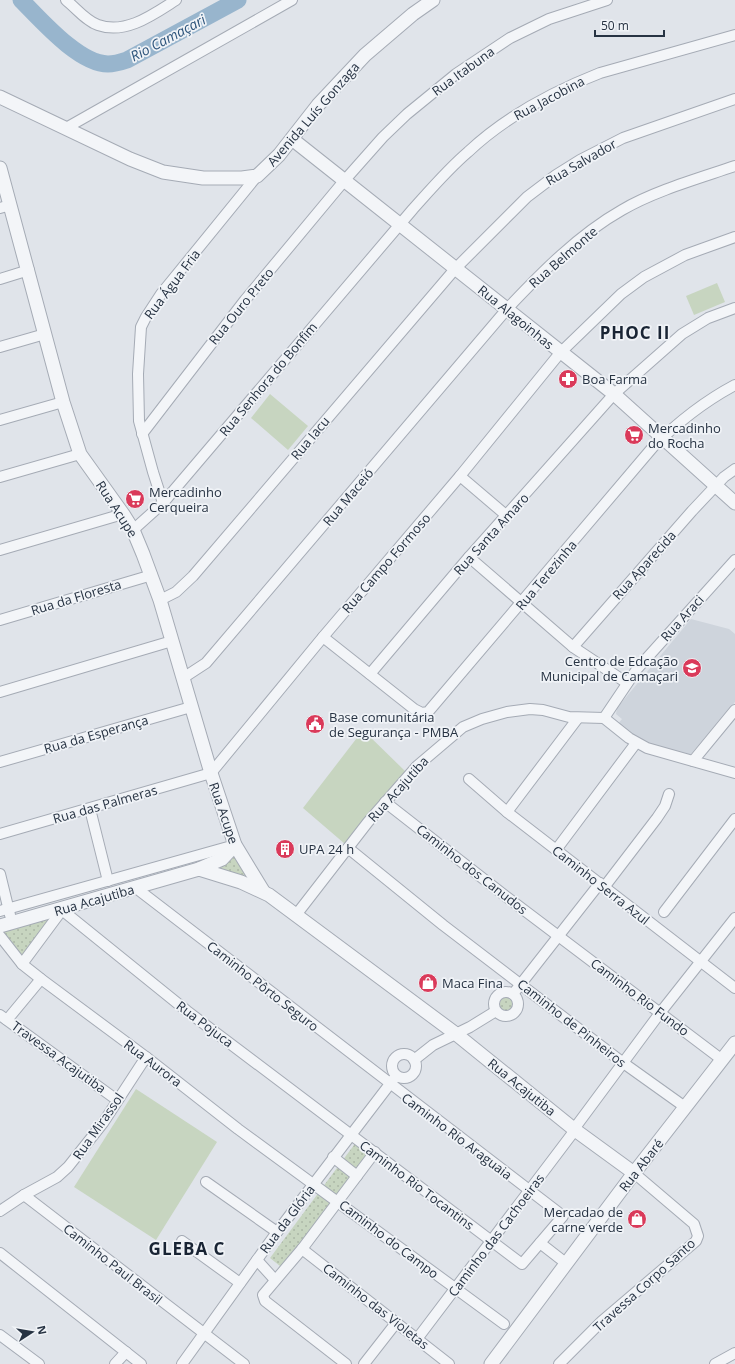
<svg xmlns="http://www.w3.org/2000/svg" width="735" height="1364" viewBox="0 0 735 1364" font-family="'Open Sans',sans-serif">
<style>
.built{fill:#ced4dc}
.grass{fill:url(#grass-dots)}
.pitch{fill:#c7d5c0}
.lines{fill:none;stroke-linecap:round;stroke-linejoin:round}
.river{stroke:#98b5cd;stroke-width:17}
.minor-casing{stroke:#a5abb5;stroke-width:12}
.tertiary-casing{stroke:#a5abb5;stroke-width:15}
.minor{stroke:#f3f5f8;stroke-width:10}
.tertiary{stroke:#f3f5f8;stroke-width:13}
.labels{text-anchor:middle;stroke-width:3.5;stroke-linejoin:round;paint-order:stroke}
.street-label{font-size:13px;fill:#273343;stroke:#f0f3f7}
.poi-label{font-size:13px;fill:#273343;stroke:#f0f3f7;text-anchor:start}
.water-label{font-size:14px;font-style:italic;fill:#2d547b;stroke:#f0f3f7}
.district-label{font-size:17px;font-weight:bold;letter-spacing:1px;fill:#192434;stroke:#f0f3f7}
</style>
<defs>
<pattern id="grass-dots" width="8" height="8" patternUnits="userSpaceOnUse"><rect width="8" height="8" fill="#c7d5c0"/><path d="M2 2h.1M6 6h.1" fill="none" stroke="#abb7a6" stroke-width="1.8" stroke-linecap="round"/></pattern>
</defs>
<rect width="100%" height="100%" fill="#e0e4ea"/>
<polygon class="built" points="691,619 729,629 735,634 735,702 690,755 654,746 637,739 618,724 622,719 616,714 617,708"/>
<g class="grass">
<polygon points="235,850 257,885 201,869"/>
<polygon points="61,910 26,962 0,934 0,927"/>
<circle cx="507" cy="1003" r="9"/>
<polygon points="357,1141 371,1151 285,1270 270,1258"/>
</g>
<g class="pitch">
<polygon points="717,283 725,302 694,315 686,296"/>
<polygon points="270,394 308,426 288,450 251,418"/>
<polygon points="363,730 406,772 345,844 303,808"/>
<polygon points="136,1089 217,1142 156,1240 74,1187"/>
</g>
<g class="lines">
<path class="river" d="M21,0C41,20 79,64 108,64C114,64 121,62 127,60L238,0"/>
<defs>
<g id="minor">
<path d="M66,0C76,8 86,21 98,25C126,35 154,14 176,0"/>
<polyline points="66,128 292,0"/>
<polyline points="0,208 11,205"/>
<polyline points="0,279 29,270"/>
<polyline points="0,347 45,334"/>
<polyline points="0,420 63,402"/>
<polyline points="142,434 245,300 344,181 383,137 407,114 456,74 510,38 549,19 607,0"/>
<polyline points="460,476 507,516"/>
<polyline points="0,477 80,454"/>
<polyline points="163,503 153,472 139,421 138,374 141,327 146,317 161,294 257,176"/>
<path d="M133,530L163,503L413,209C431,189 448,169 468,152C506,116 552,92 600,73L735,35"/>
<polyline points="0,550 123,514"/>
<polyline points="469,557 573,647 627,683"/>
<polyline points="160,600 176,592 193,576 455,269 527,197 556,175 580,160 623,138 735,99"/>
<polyline points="0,620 152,575"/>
<path d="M323,637L414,709L422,713L428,712L653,447C677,423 705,401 735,385"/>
<polyline points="573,647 692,511 724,477 735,469"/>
<polyline points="370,674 469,557 614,394 682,334 708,318 735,308"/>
<path d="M183,678L206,663L507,309C541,273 578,235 622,210C654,191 700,178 735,166"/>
<polyline points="0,692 172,641"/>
<polyline points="604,718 637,669 735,560"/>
<polyline points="693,761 735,710"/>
<polyline points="0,762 191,707"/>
<polyline points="469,779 507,812 735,988"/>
<polyline points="385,802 508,898 721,1059"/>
<polyline points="90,809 108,881"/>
<polyline points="507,812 578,718"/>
<polyline points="0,834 211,773 323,637 460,476 560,353 621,294 644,277 685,255 735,237"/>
<polyline points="348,848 443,925 622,1062 685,1107"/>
<polyline points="556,850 636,743"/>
<polyline points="0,874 10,915"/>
<polyline points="605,886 657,818 665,806 669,794"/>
<polyline points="0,911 235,845"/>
<polyline points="664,912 735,819"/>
<polyline points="296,915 368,822 417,766 463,727 482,719 507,712 530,709 543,710 569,717 604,718 629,738 647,748 735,773"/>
<polyline points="0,936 22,964 41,979 146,1057 238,1129 504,1324"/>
<polyline points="22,964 62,910 187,1011 522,1264 563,1216 136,888"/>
<circle cx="506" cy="1004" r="12"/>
<polyline points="513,994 600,883"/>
<polyline points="0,1015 117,1100"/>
<polyline points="7,1020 41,979"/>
<circle cx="404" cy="1066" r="12"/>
<polyline points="414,1060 433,1045 470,1027 496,1011"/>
<polyline points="574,1129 660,1013 735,918"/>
<polyline points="333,1157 357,1176"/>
<polyline points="206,1182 277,1232"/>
<polyline points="24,1195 244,1364"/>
<polyline points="0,1211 24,1195 57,1177 68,1167 103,1123 146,1057"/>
<polyline points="182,1241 240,1283"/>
<polyline points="540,1243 567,1264"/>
<polyline points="302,1249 449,1364"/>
<polyline points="0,1253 141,1364"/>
<polyline points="257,1260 275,1280"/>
<polyline points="0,1335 39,1364"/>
<polyline points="417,1339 575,1130"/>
<polyline points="115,1364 126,1352"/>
<polyline points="182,1364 277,1232 396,1076"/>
<polyline points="346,1364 265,1301 263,1295 302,1249 375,1152"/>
<polyline points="364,1364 396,1323"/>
<polyline points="559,1364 602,1321 696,1241 698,1236 694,1224 634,1173"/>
<polyline points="715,1364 735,1353"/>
</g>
<g id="tertiary">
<polyline points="0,97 130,159 163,172 203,178 242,178 257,176 279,155 318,105 365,55 413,14 433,0"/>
<polyline points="292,139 614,394 735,503"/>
<polyline points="0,168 63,402 80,454 123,514 133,530 143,554 160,600 211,773 235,845 263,891"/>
<polyline points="199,869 222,859 235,845"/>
<polyline points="0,926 199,869 241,882 269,895 456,1034 575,1130 634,1173"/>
<polyline points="491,1364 634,1173 735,1043"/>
</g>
</defs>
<use href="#minor" class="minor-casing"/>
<use href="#tertiary" class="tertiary-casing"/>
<use href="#minor" class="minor"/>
<use href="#tertiary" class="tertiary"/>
</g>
<defs>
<symbol id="pharmacy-disc" viewBox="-11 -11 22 22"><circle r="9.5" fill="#da3a5a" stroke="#f0f3f7"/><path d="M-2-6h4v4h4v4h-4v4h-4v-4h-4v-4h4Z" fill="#fff"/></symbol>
<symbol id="supermarket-disc" viewBox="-11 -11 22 22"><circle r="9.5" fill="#da3a5a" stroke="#f0f3f7"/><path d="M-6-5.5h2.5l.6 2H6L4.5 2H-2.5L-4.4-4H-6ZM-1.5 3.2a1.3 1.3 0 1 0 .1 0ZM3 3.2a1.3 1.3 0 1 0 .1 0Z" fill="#fff"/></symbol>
<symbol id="school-disc" viewBox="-11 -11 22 22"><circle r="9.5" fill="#da3a5a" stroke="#f0f3f7"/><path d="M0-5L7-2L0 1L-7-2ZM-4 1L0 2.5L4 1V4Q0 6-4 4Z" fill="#fff"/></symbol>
<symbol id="civic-disc" viewBox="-11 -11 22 22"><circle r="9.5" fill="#da3a5a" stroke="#f0f3f7"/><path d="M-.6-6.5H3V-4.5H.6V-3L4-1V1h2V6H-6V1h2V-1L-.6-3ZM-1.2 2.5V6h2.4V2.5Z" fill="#fff"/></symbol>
<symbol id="building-disc" viewBox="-11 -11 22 22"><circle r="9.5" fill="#da3a5a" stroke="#f0f3f7"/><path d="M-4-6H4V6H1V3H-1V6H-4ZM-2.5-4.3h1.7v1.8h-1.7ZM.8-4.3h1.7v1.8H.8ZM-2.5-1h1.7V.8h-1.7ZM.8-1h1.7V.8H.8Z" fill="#fff"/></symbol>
<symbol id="shop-disc" viewBox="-11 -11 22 22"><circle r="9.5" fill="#da3a5a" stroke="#f0f3f7"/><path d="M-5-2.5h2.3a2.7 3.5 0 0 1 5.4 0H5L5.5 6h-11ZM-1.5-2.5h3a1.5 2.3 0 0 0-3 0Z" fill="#fff"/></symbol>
</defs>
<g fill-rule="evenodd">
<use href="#pharmacy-disc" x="557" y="368" width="22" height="22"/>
<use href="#supermarket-disc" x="623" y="424" width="22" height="22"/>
<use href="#supermarket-disc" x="124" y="488" width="22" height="22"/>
<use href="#school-disc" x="681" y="657" width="22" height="22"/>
<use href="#civic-disc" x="304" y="713" width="22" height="22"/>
<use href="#building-disc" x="274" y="838" width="22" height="22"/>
<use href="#shop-disc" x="417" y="972" width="22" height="22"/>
<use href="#shop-disc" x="626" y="1208" width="22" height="22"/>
</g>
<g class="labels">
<g class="street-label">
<text transform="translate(463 71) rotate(-36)" y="5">Rua Itabuna</text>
<text transform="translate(549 98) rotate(-28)" y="5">Rua Jacobina</text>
<text transform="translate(313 114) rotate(-49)" y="5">Avenida Luís Gonzaga</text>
<text transform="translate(581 162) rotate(-30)" y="5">Rua Salvador</text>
<text transform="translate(563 257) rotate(-41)" y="5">Rua Belmonte</text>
<text transform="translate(172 284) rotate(-53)" y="5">Rua Água Fria</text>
<text transform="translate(241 306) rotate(-51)" y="5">Rua Ouro Preto</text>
<text transform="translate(516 317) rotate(39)" y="5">Rua Alagoinhas</text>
<text transform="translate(268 379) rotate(-50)" y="5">Rua Senhora do Bonfim</text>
<text transform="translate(310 438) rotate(-50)" y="5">Rua Iacu</text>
<text transform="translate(348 497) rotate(-50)" y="5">Rua Maceió</text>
<text transform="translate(117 509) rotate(57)" y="5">Rua Acupe</text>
<text transform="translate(491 534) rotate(-48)" y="5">Rua Santa Amaro</text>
<text transform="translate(386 563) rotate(-49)" y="5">Rua Campo Formoso</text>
<text transform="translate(644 565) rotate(-48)" y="5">Rua Aparecida</text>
<text transform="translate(546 575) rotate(-50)" y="5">Rua Terezinha</text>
<text transform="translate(76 597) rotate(-17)" y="5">Rua da Floresta</text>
<text transform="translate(682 618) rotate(-48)" y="5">Rua Araci</text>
<text transform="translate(96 734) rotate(-16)" y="5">Rua da Esperança</text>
<text transform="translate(398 789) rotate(-48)" y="5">Rua Acajutiba</text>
<text transform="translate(105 804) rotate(-16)" y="5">Rua das Palmeras</text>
<text transform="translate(224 813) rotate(71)" y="5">Rua Acupe</text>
<text transform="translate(472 869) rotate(38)" y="5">Caminho dos Canudos</text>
<text transform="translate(601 885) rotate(38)" y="5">Caminho Serra Azul</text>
<text transform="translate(94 900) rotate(-16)" y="5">Rua Acajutiba</text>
<text transform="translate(263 986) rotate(38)" y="5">Caminho Pôrto Seguro</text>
<text transform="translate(640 997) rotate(37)" y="5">Caminho Rio Fundo</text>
<text transform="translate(572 1023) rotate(38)" y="5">Caminho de Pinheiros</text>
<text transform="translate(205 1024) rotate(37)" y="5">Rua Pojuca</text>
<text transform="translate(59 1057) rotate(36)" y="5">Travessa Acajutiba</text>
<text transform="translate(153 1063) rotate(37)" y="5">Rua Aurora</text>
<text transform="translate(522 1087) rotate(39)" y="5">Rua Acajutiba</text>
<text transform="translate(98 1126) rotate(-55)" y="5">Rua Mirassol</text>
<text transform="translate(457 1136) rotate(37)" y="5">Caminho Rio Araguaia</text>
<text transform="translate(641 1165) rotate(-52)" y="5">Rua Abaré</text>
<text transform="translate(417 1185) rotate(37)" y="5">Caminho Rio Tocantins</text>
<text transform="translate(287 1219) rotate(-53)" y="5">Rua da Glória</text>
<text transform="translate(496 1235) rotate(-53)" y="5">Caminho das Cachoeiras</text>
<text transform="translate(389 1239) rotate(37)" y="5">Caminho do Campo</text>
<text transform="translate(113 1264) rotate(38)" y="5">Caminho Paul Brasil</text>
<text transform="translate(644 1285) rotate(-42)" y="5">Travessa Corpo Santo</text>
<text transform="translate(376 1306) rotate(38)" y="5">Caminho das Violetas</text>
</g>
<g class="poi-label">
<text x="582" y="384">Boa Farma</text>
<text x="648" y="433">Mercadinho<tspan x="648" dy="15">do Rocha</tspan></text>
<text x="149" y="497">Mercadinho<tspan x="149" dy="15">Cerqueira</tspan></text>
<text x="678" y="666" text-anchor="end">Centro de Edcação<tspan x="678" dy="15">Municipal de Camaçari</tspan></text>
<text x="329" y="722">Base comunitária<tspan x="329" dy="15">de Segurança - PMBA</tspan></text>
<text x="299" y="854">UPA 24 h</text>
<text x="442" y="988">Maca Fina</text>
<text x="623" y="1217" text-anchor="end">Mercadao de<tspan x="623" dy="15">carne verde</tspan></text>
</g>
<g class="water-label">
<text transform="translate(168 38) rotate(-28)" y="5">Rio Camaçari</text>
</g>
<g class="district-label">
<text x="635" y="339">PHOC II</text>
<text x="187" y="1255">GLEBA C</text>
</g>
</g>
<g transform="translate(32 1332) rotate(78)" stroke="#f0f3f7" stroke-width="3" paint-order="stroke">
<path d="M0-3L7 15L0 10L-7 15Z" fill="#273343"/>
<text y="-6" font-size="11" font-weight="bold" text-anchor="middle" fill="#273343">N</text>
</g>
<path d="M595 30v6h69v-6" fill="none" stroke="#273343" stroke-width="2"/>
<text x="601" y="30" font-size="12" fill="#273343" stroke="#f0f3f7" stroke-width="3" paint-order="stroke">50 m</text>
</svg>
